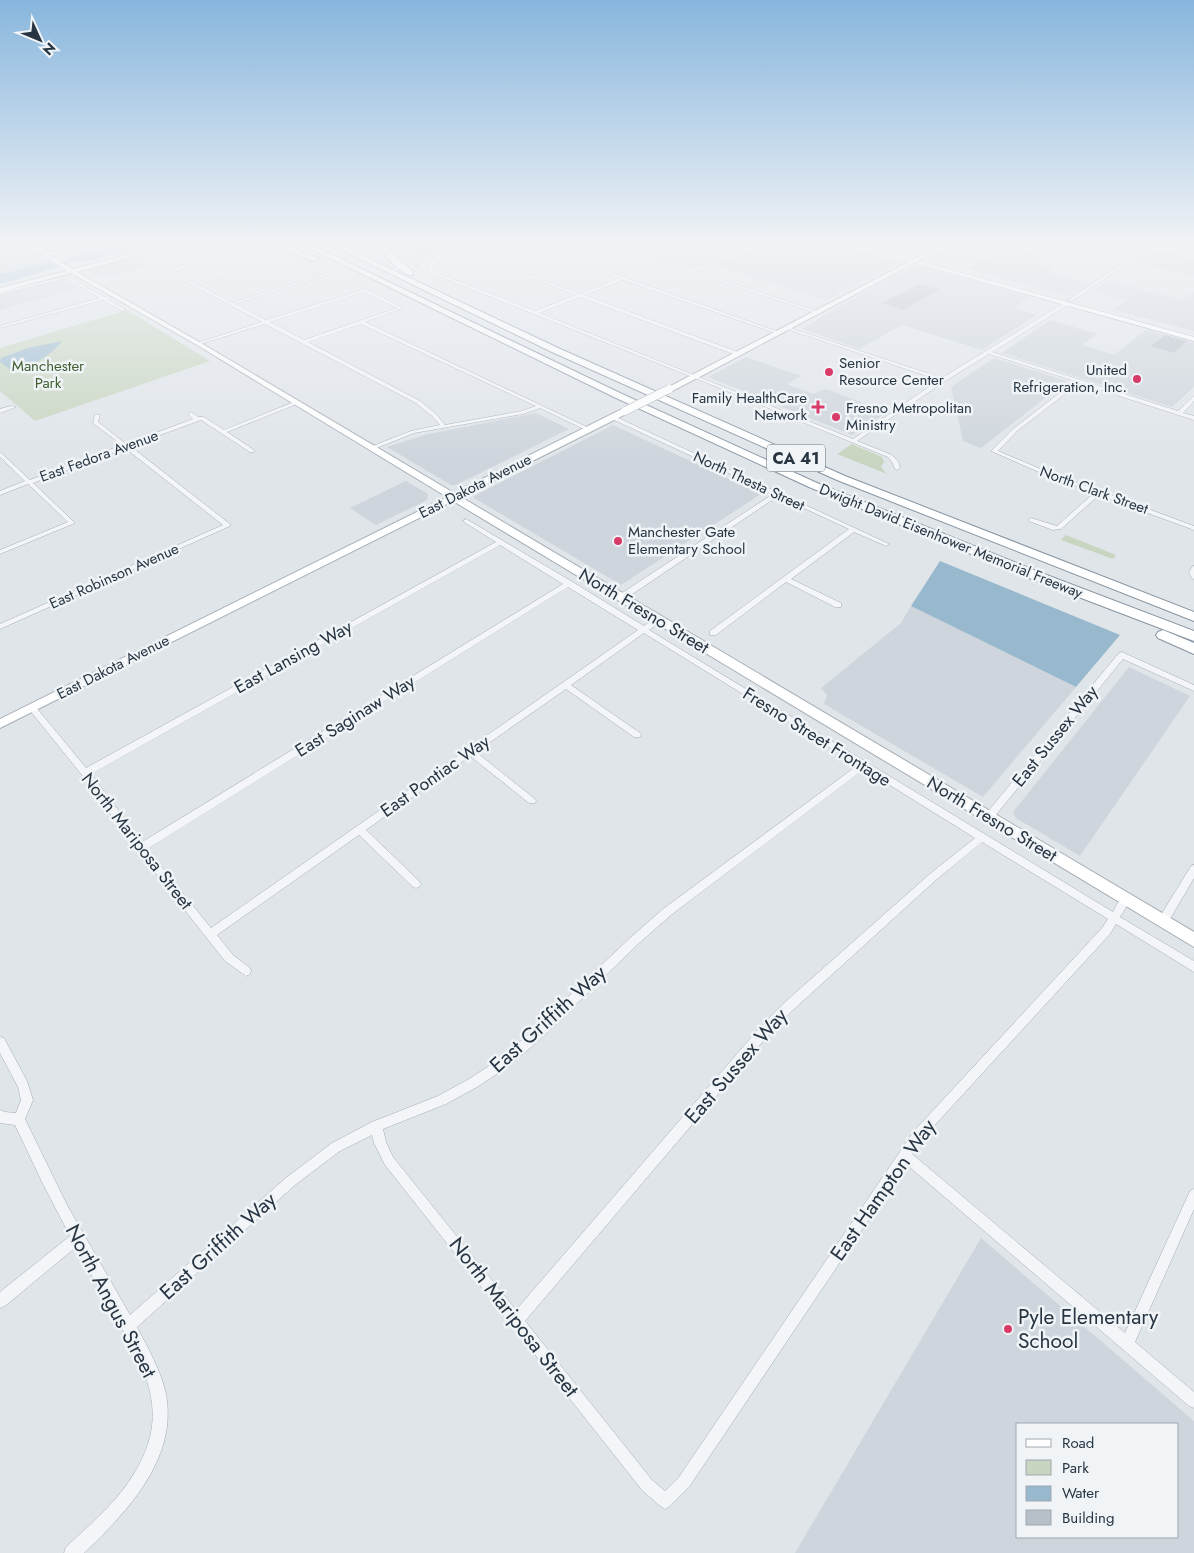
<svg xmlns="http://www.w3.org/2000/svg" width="1194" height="1553" viewBox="0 0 1194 1553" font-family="Jost,sans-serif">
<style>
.built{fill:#ced5dc;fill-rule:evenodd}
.green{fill:#c8d5c0}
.water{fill:#98b9cd}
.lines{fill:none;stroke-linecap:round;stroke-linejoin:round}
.canal{fill:#98b9cd;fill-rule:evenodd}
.building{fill:#b7bfc8}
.street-casing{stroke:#a5adb5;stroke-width:1}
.secondary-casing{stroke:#a5adb5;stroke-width:2}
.primary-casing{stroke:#9eabb7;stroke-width:1}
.highway-casing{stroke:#8695a2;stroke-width:2}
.street{fill:#f3f5f8;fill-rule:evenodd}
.secondary{fill:#fff;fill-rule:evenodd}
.primary{fill:#fff;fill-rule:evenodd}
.highway{fill:#fff;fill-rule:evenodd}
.secondary-bridge-casing{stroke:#a5adb5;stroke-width:9;stroke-linecap:butt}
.secondary-bridge{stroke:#fff;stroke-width:8}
.poi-dot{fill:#d93b69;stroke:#f0f4f7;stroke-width:2}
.labels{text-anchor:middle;stroke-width:5;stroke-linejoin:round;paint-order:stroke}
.far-poi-label{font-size:15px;fill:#273543;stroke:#f0f4f7;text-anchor:start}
.far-park-label{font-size:15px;fill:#426033;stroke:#f0f4f7}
.far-street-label{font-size:15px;fill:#273543;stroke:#f0f4f7}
.shield{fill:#f0f4f7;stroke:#636e79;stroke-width:1}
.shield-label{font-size:16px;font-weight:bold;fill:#273543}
.street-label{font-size:18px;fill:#273543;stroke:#f0f4f7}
.near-street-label{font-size:21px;fill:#273543;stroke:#f0f4f7}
.near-poi-label{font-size:21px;fill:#273543;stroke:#f0f4f7;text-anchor:start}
</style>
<rect width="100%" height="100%" fill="#e0e5ea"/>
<g class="built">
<polygon points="0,244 19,244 50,262 0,274"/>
<polygon points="61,244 87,244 97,249 65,257 48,247"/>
<polygon points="392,244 487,244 463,247 429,257 421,263 418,269 403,259"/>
<polygon points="565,244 753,244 694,268 686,267 622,247 611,246 592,253"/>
<polygon points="767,244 834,244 901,262 826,300 715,265"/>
<polygon points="958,244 998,244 960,265 954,265 929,258"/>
<polygon points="1010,246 1038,253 1026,260 1055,268 1049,272 1090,283 1067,296 969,269"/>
<polygon points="1154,250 1194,259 1194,276 1136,262"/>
<polygon points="131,258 147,266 102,278 88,270"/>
<polygon points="914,267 923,267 1030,297 1014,308 1037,315 982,350 902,325 859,349 802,329 855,297"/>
<polygon points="62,279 77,288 0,310 0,295"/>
<polygon points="1108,281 1183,300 1194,291 1194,331 1114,310 1126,300 1094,291"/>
<polygon points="1050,320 1097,334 1082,345 1114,355 1146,330 1194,343 1194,387 1172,407 1002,353"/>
<polygon points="746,357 801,376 787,384 813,394 826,389 887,412 852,435 708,377"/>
<polygon points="994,358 1067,381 981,448 963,441 951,387"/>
<polygon points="536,413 569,429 456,485 451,485 387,447 424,435"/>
<polygon points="613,425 761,494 621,585 474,498 474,496"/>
<polygon points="406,481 428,494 427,500 376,525 350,508"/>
<polygon points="911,606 1076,687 983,797 824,704 827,695 821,688 901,623"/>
<polygon points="1129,667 1190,696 1080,856 1016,818 1013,812"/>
<path d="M981,1238L1194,1421V1553H795ZM1018,1424H1178V1537H1018Z"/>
</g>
<g class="green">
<polygon points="127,310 210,361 35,421 0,391 0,348"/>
<polygon points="852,444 882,457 884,462 881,467 887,474 837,454"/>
<polygon points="1066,535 1116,555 1113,559 1061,540"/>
</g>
<g class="water">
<polygon points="122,244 152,244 79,263 67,258"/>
<polygon points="50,262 59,267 0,284 0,274"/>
<path d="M62,341C55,352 25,372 12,371L0,362L1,358L28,348Z"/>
<polygon points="940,561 1120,635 1076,687 911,606"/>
</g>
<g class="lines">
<polygon class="canal" points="86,255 88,258 40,271 37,269"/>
</g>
<g class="building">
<polygon points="400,244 449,244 450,246 424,254"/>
<polygon points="919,284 940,290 903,310 882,303"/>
<polygon points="1165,335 1187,341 1174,353 1151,346"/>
</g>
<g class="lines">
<defs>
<g id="street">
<polygon points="45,244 51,244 36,248 34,247"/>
<path d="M186,244H192L145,257L169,270L255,246L258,247L173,272L199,286L292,259L330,274L235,304L266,320L366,289L403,308L365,322L591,429L586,430L540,408L523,414L414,433L374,449H370V447L411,431L440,425L432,416L416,403L265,324L197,345V343L262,322L134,254L136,253L142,256ZM292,261L324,274L232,303L203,287ZM364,292L397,308L304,340L270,322ZM361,324L536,406L522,411L445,425L436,414L420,401L308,342Z"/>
<path d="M493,244H498L486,250L488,255L497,263L580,294L619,278L522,244H527L574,260L609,248H622L690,270L756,244H761L694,271L820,312V314L622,250H610L578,261L782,333L778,334L623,280L584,295L740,353V355H736L580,297L539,313L853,439L939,380L787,329V327L942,378L1064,303H1068V305L992,352L1178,411L1194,396V401L1183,413L1194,416V420L1079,383L1017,431L998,451L1043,470L1194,526V530L1099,495L1061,529L1053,530L1029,521L1028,520L1031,518L1057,526L1094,493L1039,472L991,451L1013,429L1075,381L989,354L945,381L857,441L892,455L898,461L900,468L897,470L895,469L892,462L888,457L700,380L438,276L429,274L421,268L424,262C438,257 454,249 469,247C478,246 485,247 493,244ZM469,249H483L485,257L495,265L576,295L535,311L440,274L432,268L431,266L444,257ZM433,261L427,266L429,270L432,272L425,268L427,264Z"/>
<polygon points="1004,244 1009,244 960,271 957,270"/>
<polygon points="1152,244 1156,244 1072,301 1068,300"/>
<polygon points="67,276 104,297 110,296 110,298 107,299 126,310 122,311 103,300 0,328 0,326 100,298 66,278 0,294 0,292"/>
<polygon points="294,402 299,403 227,432 254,450 254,452 250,452 201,420 130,446 230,524 230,526 0,629 0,624 223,525 125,448 33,483 75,523 0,554 0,550 68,522 28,484 0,495 0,491 25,481 0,457 0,452 30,480 122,445 93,423 95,414 100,415 98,422 126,444 193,419 188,414 191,412 198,417 204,417 224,430"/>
<polygon points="11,406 16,407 0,413 0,409"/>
<polygon points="610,416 614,416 889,544 886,546 884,545 854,532 791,579 841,603 841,607 835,607 786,582 716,635 710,635 710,631 849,529 778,496 625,599 619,599 619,595 773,494 610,418"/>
<path d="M466,519L571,581L644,626L656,617H662V621L649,630L1113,912C1117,905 1121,893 1129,896L1131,899L1120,917L1194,961V972L1116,924L1110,934L922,1139L912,1154L1125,1333L1190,1191L1194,1189V1209L1135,1342L1194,1392V1408L1189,1406L906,1164L689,1487L670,1506L665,1509L660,1506L642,1490L385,1165L374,1143L372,1135L340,1151L295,1185L137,1327C148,1348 161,1371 166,1394C178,1459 127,1512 84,1553H64L66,1547C91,1524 118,1501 135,1472C167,1419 151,1379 123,1330C107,1303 91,1275 76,1247L5,1306L0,1308V1292L70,1236L43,1184L15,1125L0,1123V1110L5,1112L16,1113L21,1100L18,1087L0,1053V1037L4,1038L27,1081L33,1100L25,1119L67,1205L130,1315L287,1177L332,1143L372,1122L438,1096L469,1079L498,1060L528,1035L630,938L663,909L858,765L644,633L571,685L640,733L641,735L640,737H634L566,689L476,752L535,799L536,801L535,803H529L470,756L366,830L419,881L421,884L419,887L416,888L413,887L359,835L217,935L233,955L250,968L251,971L250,974L246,976L225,961L138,851L82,775L28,708L29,706H35L86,768L496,542L464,522L463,521ZM500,545L563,584L142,842L91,774ZM568,587L638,630L211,928L147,849ZM864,769L975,838L931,873L785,1002L762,1025L516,1310L393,1157L386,1142L383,1129L446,1104L477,1087L506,1068L536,1043L638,944L671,915ZM982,842L1108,919L1102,928L914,1131L679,1477L665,1491L652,1480L525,1321L770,1033L793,1010L937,879Z"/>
<polygon points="1194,566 1194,579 1192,578 1189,573 1192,567"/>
<polygon points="1122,652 1194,685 1194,691 1123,659 991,821 985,821 983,818 985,815 1119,653"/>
<polygon points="1194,865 1194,878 1167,924 1163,925 1159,924 1158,921 1159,918 1191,866"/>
</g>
<g id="secondary">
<path d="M28,244C38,244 46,251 56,253V255H49L73,269L170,244H179L77,272L201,343L454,493L622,409H628V413L461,497L1194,932V947L453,501L0,728V719L447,497L197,345L71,273L0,292V288L67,271Z"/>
<polygon points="943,244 950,244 707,373 672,391 665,389"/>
</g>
<polygon id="primary" points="847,244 856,244 1194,337 1194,341"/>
<g id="highway">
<polygon points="273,244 283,244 320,259 313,261"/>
<polygon points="301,244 310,244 620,393 817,483 1044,574 1194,631 1194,641 1034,580 809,487 614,397"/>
<polygon points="329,244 338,244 558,348 845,476 1194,612 1194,621 837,480 552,352"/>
<path d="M377,244H385L392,254L413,271V275C400,276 384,254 377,244Z"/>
<polygon points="1163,630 1194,643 1194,654 1158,638 1156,635 1158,632"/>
</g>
</defs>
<use href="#street" class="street-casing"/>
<use href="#secondary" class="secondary-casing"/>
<use href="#primary" class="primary-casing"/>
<use href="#highway" class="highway-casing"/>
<use href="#street" class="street"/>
<use href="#secondary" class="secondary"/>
<use href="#primary" class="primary"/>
<use href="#highway" class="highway"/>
<defs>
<polyline id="secondary-bridge" points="625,411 669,389"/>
</defs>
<use href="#secondary-bridge" class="secondary-bridge-casing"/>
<use href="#secondary-bridge" class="secondary-bridge"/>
</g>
<linearGradient id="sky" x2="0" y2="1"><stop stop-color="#88b6dd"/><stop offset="0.53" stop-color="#f1f3f6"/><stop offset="1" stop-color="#f1f3f6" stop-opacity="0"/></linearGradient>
<rect width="1194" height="461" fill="url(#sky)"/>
<g class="poi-dot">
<circle cx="829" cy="372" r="5"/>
<circle cx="1137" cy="379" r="5"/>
<path d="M815.5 399.5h5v5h5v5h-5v5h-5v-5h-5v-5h5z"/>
<circle cx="836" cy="417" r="5"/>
<circle cx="618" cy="541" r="5"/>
<circle cx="1008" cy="1329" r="5"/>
</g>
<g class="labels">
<g class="far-poi-label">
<text x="839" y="368">Senior<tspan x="839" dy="17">Resource Center</tspan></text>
<text x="1127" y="375" text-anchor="end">United<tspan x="1127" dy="17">Refrigeration, Inc.</tspan></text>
<text x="807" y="403" text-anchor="end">Family HealthCare<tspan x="807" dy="17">Network</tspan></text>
<text x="846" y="413">Fresno Metropolitan<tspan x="846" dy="17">Ministry</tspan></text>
<text x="628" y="537">Manchester Gate<tspan x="628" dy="17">Elementary School</tspan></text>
</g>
<g class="far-park-label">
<text x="48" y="371">Manchester<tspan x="48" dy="17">Park</tspan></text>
</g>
<g class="far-street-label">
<text transform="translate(99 456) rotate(-20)" y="5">East Fedora Avenue</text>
<text transform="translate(749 481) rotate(25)" y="5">North Thesta Street</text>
<text transform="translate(475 486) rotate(-27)" y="5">East Dakota Avenue</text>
<text transform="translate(1094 490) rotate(20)" y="5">North Clark Street</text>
<text transform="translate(951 541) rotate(22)" y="5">Dwight David Eisenhower Memorial Freeway</text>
<text transform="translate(114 576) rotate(-24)" y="5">East Robinson Avenue</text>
<text transform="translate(113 667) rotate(-27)" y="5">East Dakota Avenue</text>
</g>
<rect class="shield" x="767" y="444.5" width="58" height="27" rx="4"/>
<g class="shield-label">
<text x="796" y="464">CA 41</text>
</g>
<g class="street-label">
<text transform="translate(644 611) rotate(31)" y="6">North Fresno Street</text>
<text transform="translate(293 657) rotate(-29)" y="6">East Lansing Way</text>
<text transform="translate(355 716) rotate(-32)" y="6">East Saginaw Way</text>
<text transform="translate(1055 736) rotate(-51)" y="6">East Sussex Way</text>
<text transform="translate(817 737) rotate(32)" y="6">Fresno Street Frontage</text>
<text transform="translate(435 776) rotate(-35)" y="6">East Pontiac Way</text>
<text transform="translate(992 819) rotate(31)" y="6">North Fresno Street</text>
<text transform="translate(137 841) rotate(52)" y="6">North Mariposa Street</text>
</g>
<g class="near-street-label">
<text transform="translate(548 1019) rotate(-42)" y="7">East Griffith Way</text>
<text transform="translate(736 1066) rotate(-49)" y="7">East Sussex Way</text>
<text transform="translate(883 1190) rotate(-55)" y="7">East Hampton Way</text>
<text transform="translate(218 1246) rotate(-42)" y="7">East Griffith Way</text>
<text transform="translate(111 1301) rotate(62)" y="7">North Angus Street</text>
<text transform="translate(514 1317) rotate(52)" y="7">North Mariposa Street</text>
</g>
<g class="near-poi-label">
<text x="1018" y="1324">Pyle Elementary<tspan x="1018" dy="24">School</tspan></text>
</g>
</g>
<rect x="1016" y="1423" width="162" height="115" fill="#f0f4f7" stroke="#a0a8af"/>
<rect x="1026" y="1439" width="25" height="8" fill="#ffffff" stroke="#a0a8af"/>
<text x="1062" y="1448" font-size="15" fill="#273543">Road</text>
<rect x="1026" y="1460" width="25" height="15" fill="#c8d5c0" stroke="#a0a8af"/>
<text x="1062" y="1473" font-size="15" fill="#273543">Park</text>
<rect x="1026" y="1486" width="25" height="15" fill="#98b9cd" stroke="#a0a8af"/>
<text x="1062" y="1498" font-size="15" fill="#273543">Water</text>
<rect x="1026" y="1510" width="25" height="15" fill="#b7bfc8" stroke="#a0a8af"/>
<text x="1062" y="1523" font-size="15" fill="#273543">Building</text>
<g transform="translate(40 40) rotate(134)" stroke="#f0f4f7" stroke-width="4" paint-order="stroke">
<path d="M0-4L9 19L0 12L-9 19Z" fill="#273543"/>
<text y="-8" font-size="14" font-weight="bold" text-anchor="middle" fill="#273543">N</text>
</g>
</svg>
